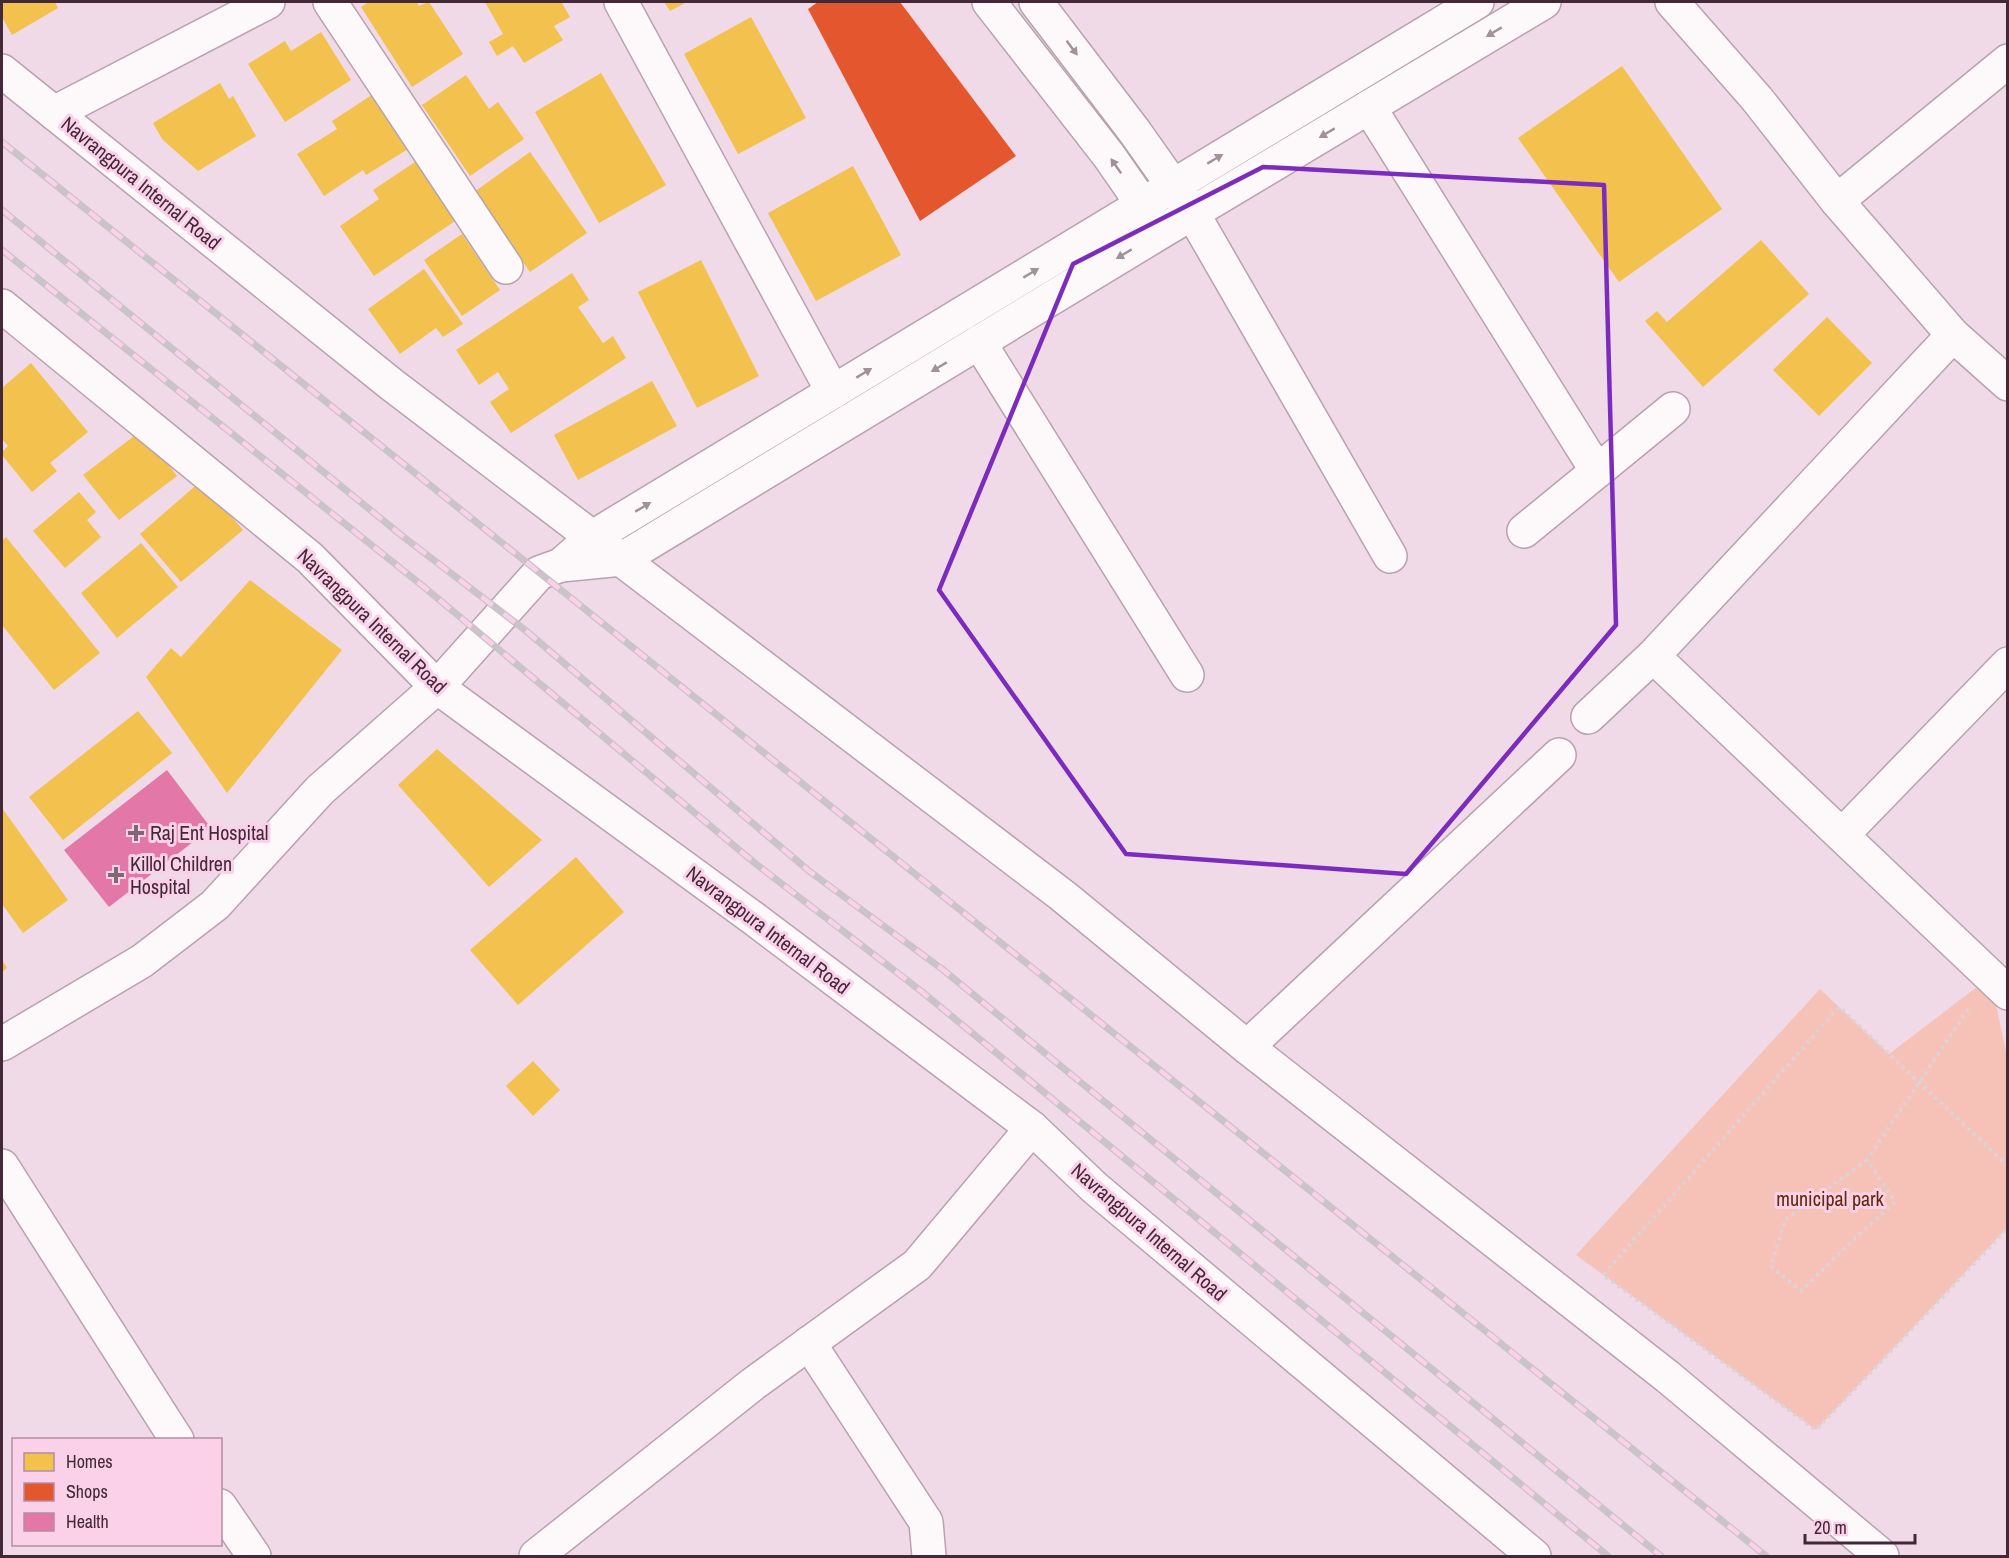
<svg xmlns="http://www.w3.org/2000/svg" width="2009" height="1558" viewBox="0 0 2009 1558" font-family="'Archivo Narrow',sans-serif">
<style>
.green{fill:#f6c1b6}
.homes{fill:#f2c14e}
.shops{fill:#e4572e}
.health{fill:#e377a8}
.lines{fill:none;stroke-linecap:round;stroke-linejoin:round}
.minor-casing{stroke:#b7a2ae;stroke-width:36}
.tertiary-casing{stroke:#b7a2ae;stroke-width:36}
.secondary-casing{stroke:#b7a2ae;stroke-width:36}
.path{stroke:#dad3d7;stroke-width:4;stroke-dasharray:3 4.5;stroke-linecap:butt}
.minor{stroke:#fdf9fb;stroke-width:33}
.tertiary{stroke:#fdf9fb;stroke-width:33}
.secondary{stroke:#fdf9fb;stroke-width:33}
.rail-casing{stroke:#cac3c7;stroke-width:7}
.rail{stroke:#fad1e8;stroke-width:4.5;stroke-dasharray:14;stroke-linecap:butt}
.oneway{fill:#a0919a}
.marked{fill:none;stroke:#7b2cbf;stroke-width:4.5;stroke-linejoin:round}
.poi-dot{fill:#806775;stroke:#fad1e8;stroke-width:2}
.labels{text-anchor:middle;stroke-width:6;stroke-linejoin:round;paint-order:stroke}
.street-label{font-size:20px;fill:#432938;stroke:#fad1e8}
.poi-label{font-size:20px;fill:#432938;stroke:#fad1e8;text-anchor:start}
.park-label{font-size:20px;fill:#662706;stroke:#fad1e8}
</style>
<rect width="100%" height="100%" fill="#f1dae7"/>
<polygon class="green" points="1990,977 2007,1056 2007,1228 1816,1430 1576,1255 1820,989 1889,1054"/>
<g class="homes">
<polygon points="2,2 55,2 58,8 12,35 2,17"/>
<polygon points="369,2 417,2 419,6 429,2 463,54 412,87 361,7"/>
<polygon points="485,2 565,2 562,3 570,17 554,26 563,40 524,63 513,46 497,56 489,42 503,34"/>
<polygon points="664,2 687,2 670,11"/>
<polygon points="751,17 806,118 738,154 684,54"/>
<polygon points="321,32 351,80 285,122 248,64 285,41 291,51"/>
<polygon points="1622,66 1722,209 1619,282 1518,138"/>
<polygon points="601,73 666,185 599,223 535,112"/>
<polygon points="466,75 489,109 498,102 524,139 470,176 422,105"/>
<polygon points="220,83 229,99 233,96 256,136 198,171 162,139 153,123"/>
<polygon points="378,91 413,146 366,175 363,170 324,196 297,154 337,129 332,121"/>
<polygon points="530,152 587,233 530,272 474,192"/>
<polygon points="415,162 455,221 374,276 340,226 379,199 373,190"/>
<polygon points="853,166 901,255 816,301 768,213"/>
<polygon points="462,234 500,290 462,316 424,260"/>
<polygon points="1761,240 1809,294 1703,387 1645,321 1657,311 1667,322"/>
<polygon points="701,260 759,376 697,408 638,292"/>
<polygon points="424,269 463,324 443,337 436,328 400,354 368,309"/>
<polygon points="572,273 589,300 578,307 603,343 613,336 626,358 511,433 490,402 509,389 498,372 479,385 456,350"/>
<polygon points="1827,317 1872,363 1819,416 1773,370"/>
<polygon points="31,363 88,432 50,463 57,471 32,492 2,455 2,452 8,446 2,439 2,388"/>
<polygon points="652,381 677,426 578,480 554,435"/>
<polygon points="142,430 177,476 119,520 83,475"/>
<polygon points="201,481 243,530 181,582 140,534"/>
<polygon points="79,492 96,512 87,520 101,537 65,568 33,531"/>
<polygon points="6,537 100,653 54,690 2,625 2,541"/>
<polygon points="141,543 178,587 117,638 81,593"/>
<polygon points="250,580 342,650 227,793 146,677 171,648 181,657"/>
<polygon points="138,711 172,753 63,840 29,797"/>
<polygon points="437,749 542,840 489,887 398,785"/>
<polygon points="2,808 68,900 23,933 2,904"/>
<polygon points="576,857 624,912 518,1005 470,950"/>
<polygon points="2,960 7,968 2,972"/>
<polygon points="533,1061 560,1090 533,1116 506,1086"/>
</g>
<polygon class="shops" points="818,2 900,2 1016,156 920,221 808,9"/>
<polygon class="health" points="167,770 211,828 109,907 64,850"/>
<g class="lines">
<defs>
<g id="minor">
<polyline points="330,2 506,267"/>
<polyline points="621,2 833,392"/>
<polyline points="1369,107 1597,471"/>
<polyline points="54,113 268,2"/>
<polyline points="1837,201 2008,61"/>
<polyline points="1193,214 1390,556"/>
<polyline points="1953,335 1653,656 2008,993"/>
<polyline points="979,342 1187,675"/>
<polyline points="1524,531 1673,409"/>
<polyline points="1588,717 1653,656"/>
<polyline points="1842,835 2008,664"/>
<polyline points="1247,1047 1559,755"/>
<polyline points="2,1166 177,1440"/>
<polyline points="809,1343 926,1522 929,1556"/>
<polyline points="220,1506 254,1556"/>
</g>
<g id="tertiary">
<polyline points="989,2 1109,156 1143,205 1156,228"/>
<polyline points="1036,2 1135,132 1190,210"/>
<polyline points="1672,2 1757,99 1837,201 1953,335 2008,384"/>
<polyline points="2,71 391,384 1063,896 1247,1047 1668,1377 1882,1556"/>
<polyline points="2,306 310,558 437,687 753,918 1032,1128 1095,1188 1534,1556"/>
<polyline points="536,1556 753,1384 917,1265 1032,1128"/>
</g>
<g id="secondary">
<polyline points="561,565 622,559 1159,233 1544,2"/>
<polyline points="2,1044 142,961 215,905 320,790 437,687 539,573 561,565 593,537 1477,2"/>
</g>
</defs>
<use href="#minor" class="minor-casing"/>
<use href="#tertiary" class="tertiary-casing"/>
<use href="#secondary" class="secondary-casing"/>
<g class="path">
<polyline points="1867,1160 1785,1220 1771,1266 1801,1291 1857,1236 1895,1202 1867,1160 1971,1005"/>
<polyline points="2008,1166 1839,1007 1603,1275 1816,1430 2008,1228"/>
</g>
<use href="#minor" class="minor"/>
<use href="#tertiary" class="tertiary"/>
<use href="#secondary" class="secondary"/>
<defs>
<g id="rail">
<polyline points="2,142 1766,1556"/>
<polyline points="2,210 401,535 525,630 809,871 942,969 1661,1556"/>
<polyline points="2,250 424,587 756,864 921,991 1608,1556"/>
</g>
</defs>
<use href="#rail" class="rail-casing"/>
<use href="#rail" class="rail"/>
</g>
<defs><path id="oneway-solid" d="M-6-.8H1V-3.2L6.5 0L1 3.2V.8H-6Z" transform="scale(1.5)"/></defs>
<g class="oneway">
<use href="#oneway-solid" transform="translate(1494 32) rotate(149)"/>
<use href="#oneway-solid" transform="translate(1072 48) rotate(53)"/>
<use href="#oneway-solid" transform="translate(1327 133) rotate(149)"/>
<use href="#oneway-solid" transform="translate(1215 159) rotate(-31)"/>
<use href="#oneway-solid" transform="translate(1116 166) rotate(-125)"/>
<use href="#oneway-solid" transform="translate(1124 254) rotate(149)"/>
<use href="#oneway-solid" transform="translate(1031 273) rotate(-31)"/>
<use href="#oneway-solid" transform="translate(939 367) rotate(149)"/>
<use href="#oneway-solid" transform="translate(864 373) rotate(-31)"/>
<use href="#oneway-solid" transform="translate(643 507) rotate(-31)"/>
</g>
<path class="marked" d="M1263,167L1604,185L1616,625L1406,874L1126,854L939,590L1073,264Z"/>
<g class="poi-dot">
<path d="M133 824h6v6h6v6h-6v6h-6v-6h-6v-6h6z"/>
<path d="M113 866h6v6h6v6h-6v6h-6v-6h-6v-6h6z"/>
</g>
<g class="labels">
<g class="street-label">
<text transform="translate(141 183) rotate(39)" y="7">Navrangpura Internal Road</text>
<text transform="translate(372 621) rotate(44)" y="7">Navrangpura Internal Road</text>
<text transform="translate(768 930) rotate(37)" y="7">Navrangpura Internal Road</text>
<text transform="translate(1149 1232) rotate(41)" y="7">Navrangpura Internal Road</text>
</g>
<g class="poi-label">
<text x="150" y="840">Raj Ent Hospital</text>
<text x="130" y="871">Killol Children<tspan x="130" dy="23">Hospital</tspan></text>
</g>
<g class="park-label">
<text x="1830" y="1206">municipal park</text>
</g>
</g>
<rect width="2009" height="1558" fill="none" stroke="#432938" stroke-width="6"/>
<rect x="12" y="1438" width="210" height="108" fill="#fad1e8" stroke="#b18ea2" stroke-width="1.5"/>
<rect x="24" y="1453" width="30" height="18" fill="#f2c14e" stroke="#b18ea2" stroke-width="1.5"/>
<text x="66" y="1468" font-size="18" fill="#432938">Homes</text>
<rect x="24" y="1483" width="30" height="18" fill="#e4572e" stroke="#b18ea2" stroke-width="1.5"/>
<text x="66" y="1498" font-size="18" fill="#432938">Shops</text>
<rect x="24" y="1513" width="30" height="18" fill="#e377a8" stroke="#b18ea2" stroke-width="1.5"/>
<text x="66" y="1528" font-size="18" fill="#432938">Health</text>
<path d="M1805 1534v9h110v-9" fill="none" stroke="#432938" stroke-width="3"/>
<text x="1814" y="1534" font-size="18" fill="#432938" stroke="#fad1e8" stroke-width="4.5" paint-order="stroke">20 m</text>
</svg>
